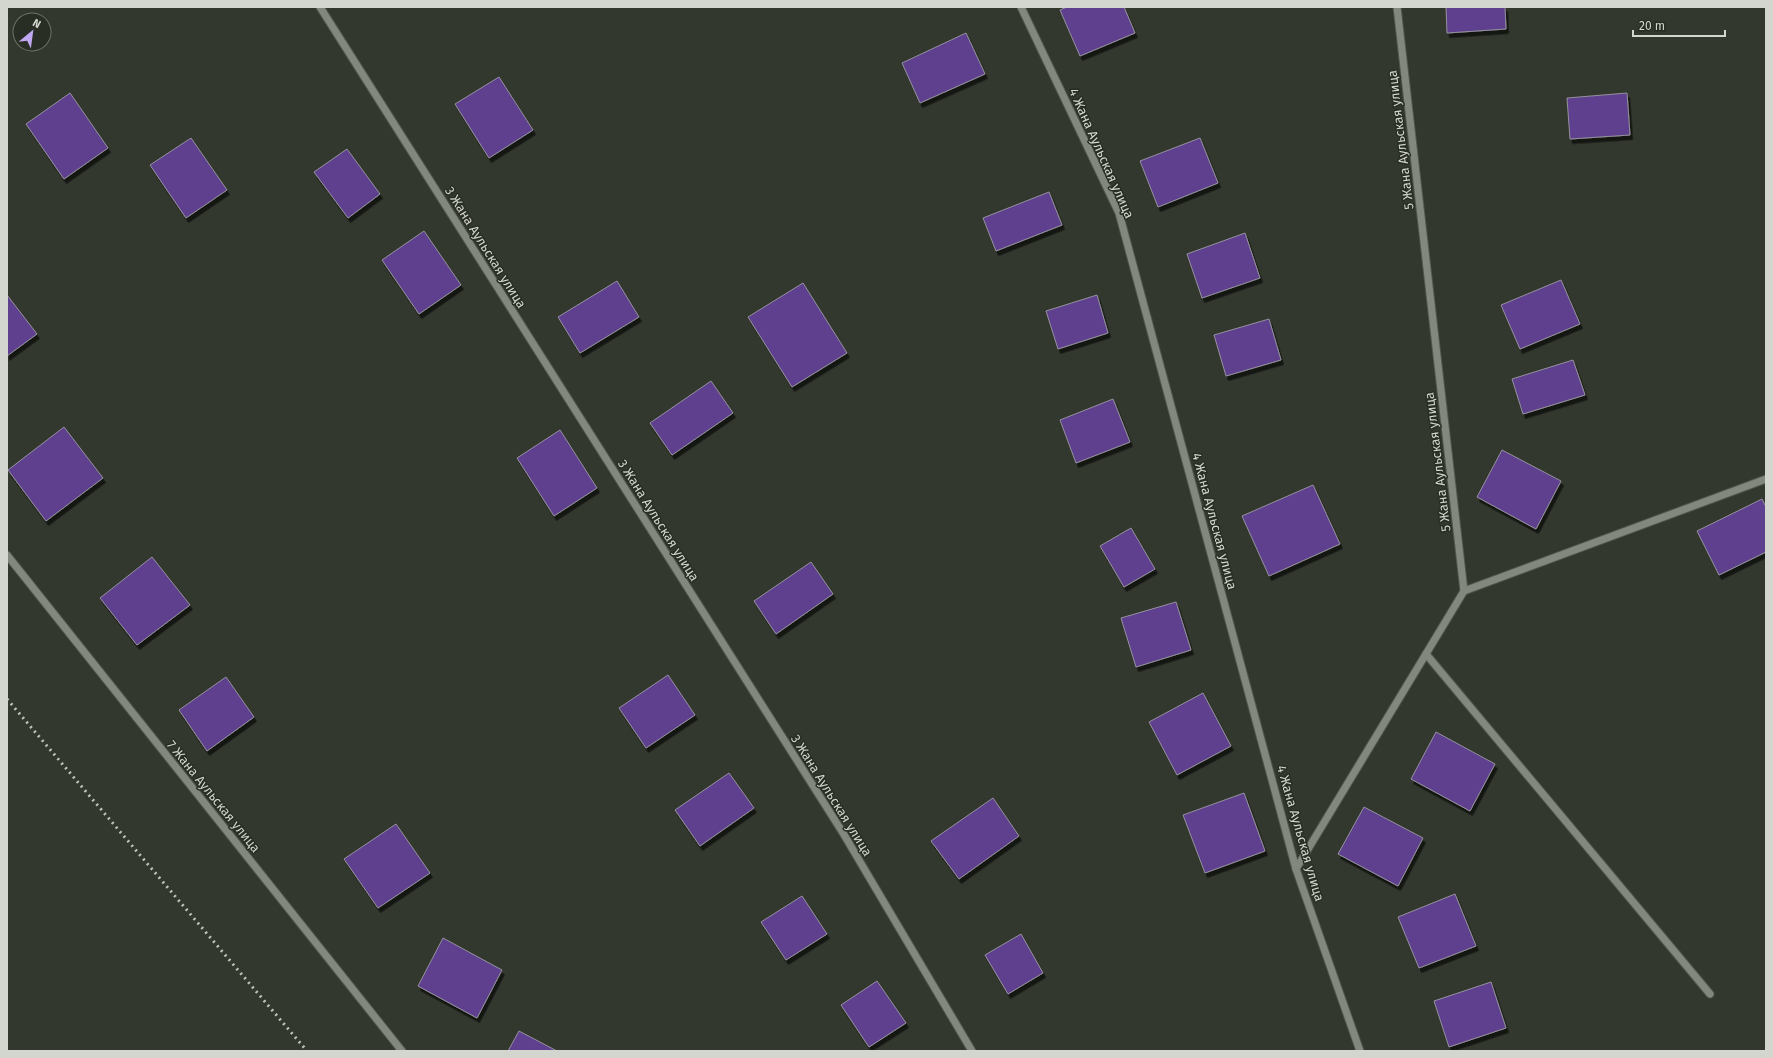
<svg xmlns="http://www.w3.org/2000/svg" width="1773" height="1058" viewBox="0 0 1773 1058" font-family="'Fira Sans',sans-serif">
<style>
.building{fill:#5e3f8e;stroke:#95929e;filter:url(#shadow)}
.lines{fill:none;stroke-linecap:round;stroke-linejoin:round}
.minor-casing{stroke:#52564e;stroke-width:9}
.minor{stroke:#82887d;stroke-width:7}
.rail{stroke:#bec3bb;stroke-width:3;stroke-dasharray:2 4;stroke-linecap:butt}
.labels{text-anchor:middle;stroke-width:3;stroke-linejoin:round;paint-order:stroke}
.street-label{font-size:13px;fill:#d2d6cf;stroke:#292e24}
</style>
<defs>
<filter id="shadow"><feDropShadow dx="2.5" dy="4.5" stdDeviation="0" flood-color="#0009"/></filter>
</defs>
<rect width="100%" height="100%" fill="#33382e"/>
<g class="building">
<polygon points="1067,7 1124,7 1135,33 1080,56 1060,10"/>
<polygon points="1446,7 1505,7 1506,29 1447,33"/>
<polygon points="966,33 985,74 920,103 902,63"/>
<polygon points="499,77 533,130 489,158 455,104"/>
<polygon points="70,93 108,148 64,179 26,124"/>
<polygon points="1627,93 1630,135 1570,139 1567,98"/>
<polygon points="191,138 227,190 186,218 150,165"/>
<polygon points="1200,138 1218,183 1158,207 1140,161"/>
<polygon points="347,149 380,194 348,218 314,172"/>
<polygon points="1049,192 1062,225 996,251 983,218"/>
<polygon points="424,231 461,285 419,314 382,260"/>
<polygon points="1245,233 1260,278 1202,298 1187,254"/>
<polygon points="1561,280 1580,324 1520,349 1501,305"/>
<polygon points="617,281 639,317 580,353 558,317"/>
<polygon points="803,283 847,353 792,387 748,317"/>
<polygon points="7,295 37,334 7,356"/>
<polygon points="1097,295 1108,333 1058,349 1046,311"/>
<polygon points="1269,319 1281,360 1226,376 1214,335"/>
<polygon points="1573,360 1585,395 1523,414 1512,379"/>
<polygon points="711,381 733,413 672,455 650,423"/>
<polygon points="1113,399 1130,442 1076,463 1060,420"/>
<polygon points="64,427 103,478 46,521 8,470"/>
<polygon points="560,430 597,488 554,516 517,458"/>
<polygon points="1502,450 1561,481 1536,529 1477,497"/>
<polygon points="1313,485 1340,544 1269,576 1242,516"/>
<polygon points="1762,499 1766,507 1766,552 1719,575 1697,531"/>
<polygon points="1131,528 1155,569 1124,587 1100,546"/>
<polygon points="152,557 190,605 137,645 100,598"/>
<polygon points="811,562 833,594 776,634 754,601"/>
<polygon points="1176,602 1191,650 1136,667 1121,618"/>
<polygon points="668,675 695,715 646,748 619,708"/>
<polygon points="226,677 254,717 207,751 179,710"/>
<polygon points="1203,693 1231,746 1177,775 1149,722"/>
<polygon points="1436,732 1495,764 1470,811 1411,779"/>
<polygon points="729,773 754,808 700,846 675,810"/>
<polygon points="1244,793 1265,851 1205,873 1183,815"/>
<polygon points="993,798 1019,836 959,879 931,841"/>
<polygon points="1364,807 1423,838 1398,886 1338,854"/>
<polygon points="396,824 430,873 378,908 344,859"/>
<polygon points="1455,894 1476,946 1419,968 1398,917"/>
<polygon points="802,896 827,934 786,960 761,922"/>
<polygon points="1021,934 1043,973 1008,994 985,955"/>
<polygon points="443,938 502,970 477,1018 418,986"/>
<polygon points="877,981 906,1023 869,1047 841,1005"/>
<polygon points="1491,982 1506,1028 1449,1047 1434,1001"/>
<polygon points="519,1031 557,1051 508,1051"/>
</g>
<g class="lines">
<defs>
<g id="minor">
<polyline points="320,7 843,833 972,1051"/>
<polyline points="1021,7 1119,213 1296,869 1360,1051"/>
<polyline points="7,555 402,1051"/>
<polyline points="1464,591 1766,479"/>
<polyline points="1426,654 1710,994"/>
<polyline points="1296,869 1464,591 1397,7"/>
</g>
</defs>
<use href="#minor" class="minor-casing"/>
<use href="#minor" class="minor"/>
<polyline class="rail" points="7,699 307,1051"/>
</g>
<g class="labels">
<g class="street-label">
<text transform="translate(1400 140) rotate(-97)" y="5">5 Жана Аульская улица</text>
<text transform="translate(1102 153) rotate(66)" y="5">4 Жана Аульская улица</text>
<text transform="translate(486 247) rotate(58)" y="5">3 Жана Аульская улица</text>
<text transform="translate(1437 462) rotate(-97)" y="5">5 Жана Аульская улица</text>
<text transform="translate(659 520) rotate(58)" y="5">3 Жана Аульская улица</text>
<text transform="translate(1215 521) rotate(75)" y="5">4 Жана Аульская улица</text>
<text transform="translate(832 795) rotate(58)" y="5">3 Жана Аульская улица</text>
<text transform="translate(214 796) rotate(51)" y="5">7 Жана Аульская улица</text>
<text transform="translate(1301 833) rotate(74)" y="5">4 Жана Аульская улица</text>
</g>
</g>
<rect width="1773" height="1058" fill="none" stroke="#d2d6cf" stroke-width="16"/>
<g transform="translate(32 32) rotate(29)"><circle r="19" fill="#292e24" stroke="#6d7168"/>
<path d="M0-3L7 15L0 10L-7 15Z" fill="#c1a8f3"/>
<text y="-6" font-size="11" font-weight="bold" text-anchor="middle" fill="#d2d6cf">N</text>
</g>
<path d="M1633 30v6h92v-6" fill="none" stroke="#d2d6cf" stroke-width="2"/>
<text x="1639" y="30" font-size="12" fill="#d2d6cf" stroke="#292e24" stroke-width="3" paint-order="stroke">20 m</text>
</svg>
